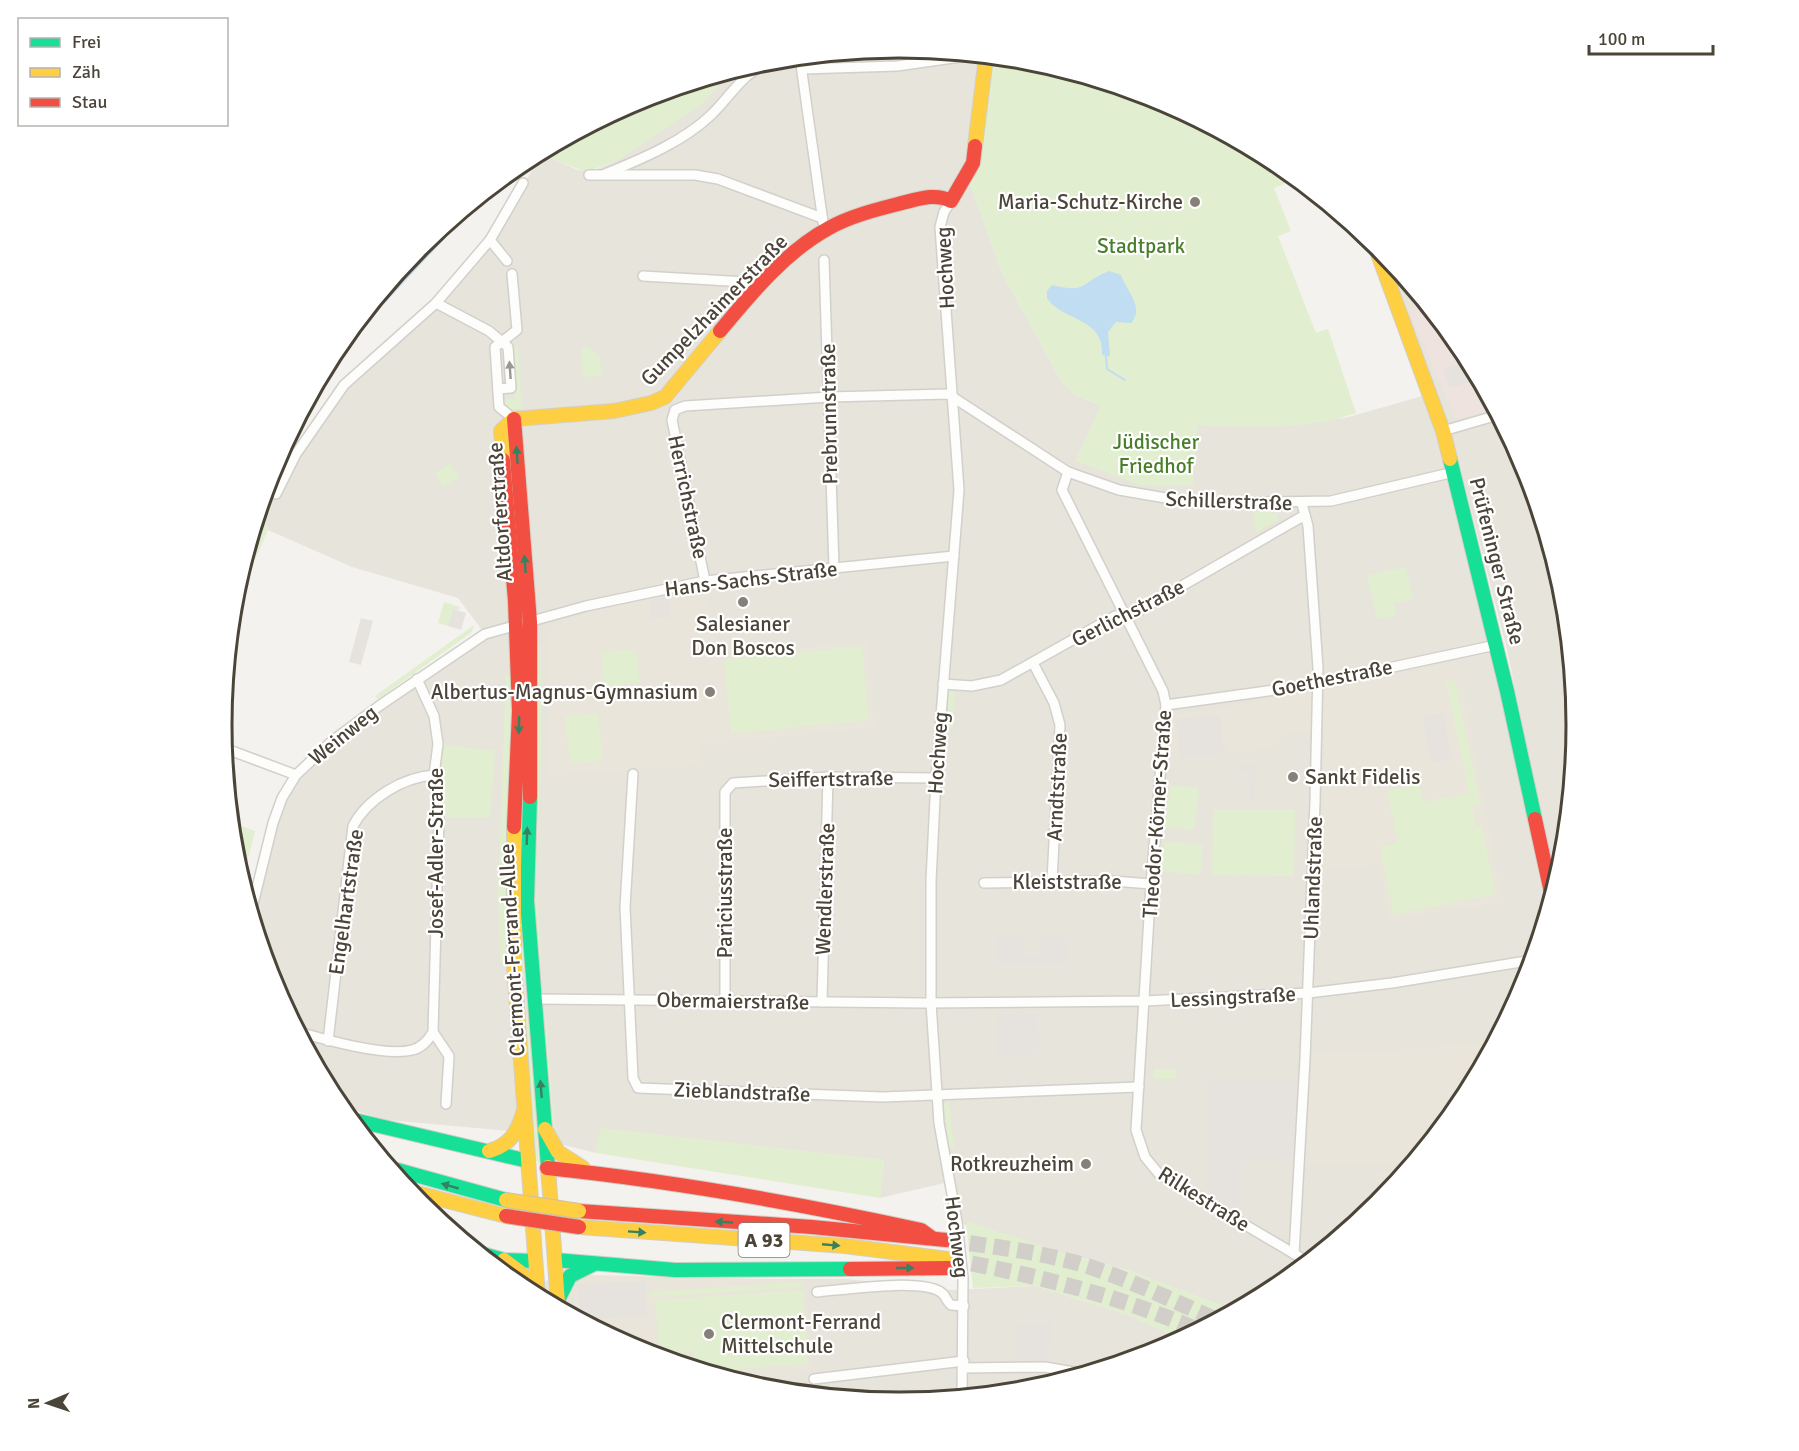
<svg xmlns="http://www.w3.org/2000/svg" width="1799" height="1451" viewBox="0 0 1799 1451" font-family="Signika,sans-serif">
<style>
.residential{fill:#e7e4dc}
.industrial{fill:#e6e2de}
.education{fill:#eae5da}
.medical{fill:#eee3df}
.green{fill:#e1eecf}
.parking{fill:#e6e3df}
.water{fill:#c0ddf1}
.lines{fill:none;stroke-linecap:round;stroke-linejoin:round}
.stream{stroke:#c0ddf1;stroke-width:2}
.highway-tunnel{stroke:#d2cfca;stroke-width:16;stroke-dasharray:16 8;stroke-linecap:butt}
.street-casing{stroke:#d2d0cb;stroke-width:12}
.fast-casing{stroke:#d3cfc5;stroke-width:16}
.slow-casing{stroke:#d3cfc5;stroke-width:16}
.jam-casing{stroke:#d3cfc5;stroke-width:16}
.street{stroke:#fdfdfc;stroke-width:9}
.fast{stroke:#16e098;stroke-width:14}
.slow{stroke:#ffcf43;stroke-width:14}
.jam{stroke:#f24e42;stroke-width:14}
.slow-bridge-casing{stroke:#ccbfa9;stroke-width:16;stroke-linecap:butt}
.jam-bridge-casing{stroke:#ccbfa9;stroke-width:16;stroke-linecap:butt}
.slow-bridge{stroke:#ffcf43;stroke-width:14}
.jam-bridge{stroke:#f24e42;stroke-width:14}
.oneway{fill:#9b9791}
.oneway2{fill:#36825f}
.poi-dot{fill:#868178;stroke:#fff;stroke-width:2}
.labels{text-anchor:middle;stroke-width:4.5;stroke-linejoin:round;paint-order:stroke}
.shield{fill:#fff;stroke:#817c74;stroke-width:1.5}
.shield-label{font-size:20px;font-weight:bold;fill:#4b4439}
.poi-label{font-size:21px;fill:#4b4439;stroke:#fff;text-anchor:end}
.park-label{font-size:21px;fill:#4a7f2a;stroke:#fff}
.street-label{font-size:21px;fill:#4b4439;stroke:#fff}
.rim{fill:none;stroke:#4b4439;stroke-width:3}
</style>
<rect width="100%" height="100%" fill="#f4f2ee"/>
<g class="residential">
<polygon points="900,48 991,57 981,160 970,184 1002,273 1060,379 1076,395 1101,406 1076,461 1192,486 1197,425 1254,426 1345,418 1426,395 1507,721 1547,915 1525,985 1463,1102 1378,1205 1276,1289 1235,1311 1131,1271 1013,1240 957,1222 949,1182 880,1198 884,1160 601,1129 596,1153 509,1131 387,1120 339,1106 273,984 251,912 273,823 303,766 485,634 458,598 352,567 268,530 262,505 272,472 296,454 344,385 472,261 538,162 541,154 578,170 590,172 616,161 702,104 729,73 768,61 802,58 875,64 872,51"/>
<polygon points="1381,249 1463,349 1526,467 1564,594 1577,726 1564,858 1555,887 1507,649 1450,428"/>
<polygon points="580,1279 847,1279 952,1290 1035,1286 1128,1315 1181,1339 1158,1352 1031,1390 899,1403 767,1390 640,1351 515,1282"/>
</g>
<g class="industrial">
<polygon points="998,936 1022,936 1023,955 1039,955 1039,938 1066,937 1066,964 998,965"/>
<polygon points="1209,1080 1295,1081 1294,1159 1241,1159 1241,1214 1208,1197"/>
<polygon points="1049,1315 1054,1316 1047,1361 1017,1360 1016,1326 1047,1326"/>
</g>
<g class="education">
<polygon points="706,586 717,656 866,641 875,727 701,745 702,765 549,776 548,637 562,622 587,613"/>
<polygon points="1457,662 1503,903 1388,919 1380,865 1319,870 1325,730 1282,735 1273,749 1170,759 1174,715 1306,694"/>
<polygon points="1495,1041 1463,1102 1410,1166 1305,1164 1312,1053 1385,1052"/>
<polygon points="1377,1172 1405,1172 1384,1198 1386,1184 1377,1184"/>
<polygon points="591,1275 805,1280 813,1370 791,1377 772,1390 767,1390 640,1351 576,1317 574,1288 580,1277"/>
</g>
<polygon class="medical" points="1425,303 1463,349 1495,408 1456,420 1408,309"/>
<g class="green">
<polygon points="872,51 875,64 804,67 802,58"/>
<path d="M991,57L1032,61L1159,100L1276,162L1296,179L1274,188L1291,231L1278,236L1316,333L1328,329L1356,413C1307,431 1248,426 1197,425L1192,486L1140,485L1076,461L1101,406L1076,395L1060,379L1002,273L970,184L981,160Z"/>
<polygon points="729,73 702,104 616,161 586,172 539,154 641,99"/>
<polygon points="588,347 600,358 601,376 583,377 581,348"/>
<polygon points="512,348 518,348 522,409 504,410 502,400 515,399"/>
<polygon points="450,463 459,477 443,487 435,473"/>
<polygon points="262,505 268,530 233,610 235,593"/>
<polygon points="1253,511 1277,513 1278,520 1256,533"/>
<polygon points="1406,567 1413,599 1394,603 1396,615 1377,619 1367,575"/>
<polygon points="444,602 460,607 459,610 453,609 448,626 438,623"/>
<polygon points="474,625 472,632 378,699 375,696"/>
<polygon points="538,645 540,645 542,739 536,879 541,957 536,958 529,887"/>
<polygon points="520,646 526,728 520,871 526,975 517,976"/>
<polygon points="862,646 869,720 731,734 724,659"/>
<polygon points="636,649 640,683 605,686 601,652"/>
<path d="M506,675H512C512,767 504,858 507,951H505L506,963H500L498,884Z"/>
<polygon points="1455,680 1481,804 1472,806 1476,827 1482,826 1496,894 1393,915 1380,847 1398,843 1387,791 1419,784 1423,802 1469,793 1446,681"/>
<polygon points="955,688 953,728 946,727 948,691"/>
<polygon points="598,713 603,760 570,764 565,716"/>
<polygon points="438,744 495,751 490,817 439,818"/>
<polygon points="1170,785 1199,788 1194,830 1165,827"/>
<polygon points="1213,809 1295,809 1294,876 1212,875"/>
<polygon points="232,823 255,831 242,882 235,857"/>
<polygon points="1164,841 1203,845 1200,875 1161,871"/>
<polygon points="520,1017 529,1017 539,1162 535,1160"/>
<polygon points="543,1018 546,1018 555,1132 551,1134"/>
<rect x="1154" y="1069" width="22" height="10"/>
<polygon points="949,1100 954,1147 949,1148 944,1105"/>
<polygon points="601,1128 884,1160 880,1198 596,1153"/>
<polygon points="966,1221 1079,1258 1131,1271 1235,1311 1181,1339 1128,1315 1035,1286 973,1288"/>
<polygon points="802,1282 802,1287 650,1297 650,1292"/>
<polygon points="803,1290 808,1364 706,1371 695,1368 693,1352 659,1354 655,1300"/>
</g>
<g class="parking">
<polygon points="1469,361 1485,390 1478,392 1474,381 1449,388 1443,368"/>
<polygon points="662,596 669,596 671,617 651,618 649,599"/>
<polygon points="453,609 466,613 461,630 448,626"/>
<polygon points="361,618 373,621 361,665 349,662"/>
<polygon points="1443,712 1452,759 1431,763 1422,716"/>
<polygon points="1220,714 1223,746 1227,746 1228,753 1180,758 1176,719"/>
<polygon points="1240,765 1255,765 1255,801 1249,801 1248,779 1246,779 1246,773 1240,772"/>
<polygon points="997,1014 1037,1014 1039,1054 998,1056"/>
<polygon points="645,1281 647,1316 580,1319 577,1284"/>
</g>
<g class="water">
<polygon points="464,211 448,235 329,363 336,349 421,246"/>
<path d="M1109,271L1121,275C1127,292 1145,308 1131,323L1116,322L1108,332L1110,356L1102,355C1105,317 1061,321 1047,298V291L1052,285C1088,294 1079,283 1109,271Z"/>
</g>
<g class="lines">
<polyline class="stream" points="1106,355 1107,369 1125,380"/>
<g class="highway-tunnel">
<path d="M946,1240C990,1246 1033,1251 1077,1263C1125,1277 1171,1300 1217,1320"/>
<path d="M948,1259C1035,1275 1117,1295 1198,1330"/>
</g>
<defs>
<g id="street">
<polyline points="800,58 823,222"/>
<polyline points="803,69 897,66 967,56 986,57"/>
<path d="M605,174C641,159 683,142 711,115C735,92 743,69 778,60"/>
<polyline points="589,175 695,175 718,179 822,218"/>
<polyline points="951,201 944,212 940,227 959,490 936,778 931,881 931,1003 939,1123 957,1222 963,1279 962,1397"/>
<polyline points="490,240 507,261"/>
<polyline points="824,260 834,568"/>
<polyline points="512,274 517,330 495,347 499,407 514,419"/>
<polyline points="643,276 764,283"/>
<polyline points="436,303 489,331 508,347 511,388 498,389"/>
<polyline points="1443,431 1498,415"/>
<polyline points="1068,472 1062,490 1163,691 1166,705 1151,884 1136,1130 1145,1157 1159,1174 1308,1262"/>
<polyline points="276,494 296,454 344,385 436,303 490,240 523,183"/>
<polyline points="705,581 672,420 675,410 685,406 829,397 948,394 1068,472 1119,490 1195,503 1331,501 1454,472"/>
<polyline points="1033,663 1054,703 1060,725 1052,881"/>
<polyline points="943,684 972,686 1001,680 1115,616 1135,613 1305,515"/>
<polyline points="1166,705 1304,686 1496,645"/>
<polyline points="224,748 296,775"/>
<polyline points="633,774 625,907 633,1078 638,1088 883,1097 1139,1087"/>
<polyline points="984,883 1113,881 1151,884"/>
<polyline points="251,912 273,823 282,798 296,775 332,741 379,706 485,634 586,606 705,581 954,556"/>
<polyline points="534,999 924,1003 1144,1001 1308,993 1392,983 1533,960"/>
<polyline points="725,1000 725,792 733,783 828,777 936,778"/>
<polyline points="822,1002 828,777"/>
<path d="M299,1032C326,1040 385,1057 412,1050C421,1048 428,1041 433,1032L439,818L434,775L438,744L434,716L417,679"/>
<polyline points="433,1032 449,1056 446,1104"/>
<path d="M328,1041L353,826C367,799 403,777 434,775"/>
<polyline points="1294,1254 1305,1059 1315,802 1318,668 1308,526 1302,504"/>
<path d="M817,1292C841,1290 927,1277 943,1294C946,1297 947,1302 951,1305L964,1306"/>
<polyline points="963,1368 1045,1367 1085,1374"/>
<polyline points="814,1379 964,1361"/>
</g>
<g id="fast">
<polyline points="1450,459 1507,691 1535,819"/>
<polyline points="530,797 527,901 548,1167"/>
<polyline points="350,1119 528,1161"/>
<polyline points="390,1168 506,1200"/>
<polyline points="479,1253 504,1260 535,1261"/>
<polyline points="555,1260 675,1270 850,1269"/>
<polyline points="558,1300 570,1276 592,1265"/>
</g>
<g id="slow">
<polyline points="975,146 986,57"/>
<polyline points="1374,243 1443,431 1450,459"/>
<polyline points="503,460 501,431 514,419 614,411 651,403 665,397 720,331"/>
<polyline points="514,827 514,965 538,1297"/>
<polyline points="545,1129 558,1152 583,1168"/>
<path d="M489,1151C511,1145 518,1131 524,1110"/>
<polyline points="548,1167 558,1303"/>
<polyline points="409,1191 506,1216"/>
<polyline points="579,1227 845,1246 948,1259"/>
<polyline points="504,1260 520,1272 538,1294"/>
</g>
<g id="jam">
<path d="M720,331C751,294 785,252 829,228C850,216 875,210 898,204C916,200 934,192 951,201L973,163L975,146"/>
<polyline points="514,419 530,622 530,797"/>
<polyline points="503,460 515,601 519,711 514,827"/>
<polyline points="1535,819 1552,897"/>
<path d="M547,1168C673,1181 797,1203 921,1230L932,1238"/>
<polyline points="579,1211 812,1227 946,1240"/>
<polyline points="850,1269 949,1268"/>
</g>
</defs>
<use href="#street" class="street-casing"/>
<use href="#fast" class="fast-casing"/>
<use href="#slow" class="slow-casing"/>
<use href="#jam" class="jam-casing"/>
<use href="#street" class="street"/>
<use href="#fast" class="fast"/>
<use href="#slow" class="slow"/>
<use href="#jam" class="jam"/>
<defs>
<polyline id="slow-bridge" points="506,1200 579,1211"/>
<polyline id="jam-bridge" points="506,1216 579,1227"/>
</defs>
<use href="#slow-bridge" class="slow-bridge-casing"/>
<use href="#jam-bridge" class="jam-bridge-casing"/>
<use href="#slow-bridge" class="slow-bridge"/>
<use href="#jam-bridge" class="jam-bridge"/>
</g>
<defs><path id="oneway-solid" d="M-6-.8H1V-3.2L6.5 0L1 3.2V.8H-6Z" transform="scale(1.5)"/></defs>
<use class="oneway" href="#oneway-solid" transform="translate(510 370) rotate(-94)"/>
<g class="oneway2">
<use href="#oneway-solid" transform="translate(517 455) rotate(-94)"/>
<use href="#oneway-solid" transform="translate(525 564) rotate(-94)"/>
<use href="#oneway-solid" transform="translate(519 725) rotate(91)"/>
<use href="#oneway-solid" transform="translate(527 836) rotate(-88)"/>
<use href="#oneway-solid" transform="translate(541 1089) rotate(-95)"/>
<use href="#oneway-solid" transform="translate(450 1186) rotate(-164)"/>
<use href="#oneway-solid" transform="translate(724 1222) rotate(-177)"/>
<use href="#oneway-solid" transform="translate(637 1232) rotate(4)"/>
<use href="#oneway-solid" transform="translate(831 1245) rotate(5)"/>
<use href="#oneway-solid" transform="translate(905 1268)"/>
</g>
<g class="poi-dot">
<circle cx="1195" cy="202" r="6"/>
<circle cx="743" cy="602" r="6"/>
<circle cx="710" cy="692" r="6"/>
<circle cx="1293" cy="777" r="6"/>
<circle cx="1086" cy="1164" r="6"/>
<circle cx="709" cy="1334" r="6"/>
</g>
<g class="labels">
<rect class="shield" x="738.5" y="1223" width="51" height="34" rx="4.5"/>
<g class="shield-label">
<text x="764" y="1247">A 93</text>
</g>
<g class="poi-label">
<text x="1183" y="209">Maria-Schutz-Kirche</text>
<text x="743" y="631" text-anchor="middle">Salesianer<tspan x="743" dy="24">Don Boscos</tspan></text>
<text x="698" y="699">Albertus-Magnus-Gymnasium</text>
<text x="1305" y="784" text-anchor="start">Sankt Fidelis</text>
<text x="1074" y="1171">Rotkreuzheim</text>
<text x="721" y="1329" text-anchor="start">Clermont-Ferrand<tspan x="721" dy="24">Mittelschule</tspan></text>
</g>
<g class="park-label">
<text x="1141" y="253">Stadtpark</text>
<text x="1156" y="449">Jüdischer<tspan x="1156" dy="24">Friedhof</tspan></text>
</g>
<g class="street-label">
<text transform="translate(945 268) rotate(-93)" y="7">Hochweg</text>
<text transform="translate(714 310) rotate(-46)" y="7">Gumpelzhaimerstraße</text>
<text transform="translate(829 414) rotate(-91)" y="7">Prebrunnstraße</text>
<text transform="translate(688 497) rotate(78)" y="7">Herrichstraße</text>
<text transform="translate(1229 501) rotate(2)" y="7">Schillerstraße</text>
<text transform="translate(500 512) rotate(-94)" y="7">Altdorferstraße</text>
<text transform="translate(1497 561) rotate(76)" y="7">Prüfeninger Straße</text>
<text transform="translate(751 579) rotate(-7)" y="7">Hans-Sachs-Straße</text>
<text transform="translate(1128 613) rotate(-27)" y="7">Gerlichstraße</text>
<text transform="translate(1332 678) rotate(-11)" y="7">Goethestraße</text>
<text transform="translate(343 735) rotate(-39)" y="7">Weinweg</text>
<text transform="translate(938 753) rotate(-86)" y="7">Hochweg</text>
<text transform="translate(831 779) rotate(-1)" y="7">Seiffertstraße</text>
<text transform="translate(1057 787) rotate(-87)" y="7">Arndtstraße</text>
<text transform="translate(1157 814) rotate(-86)" y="7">Theodor-Körner-Straße</text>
<text transform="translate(436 853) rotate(-90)" y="7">Josef-Adler-Straße</text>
<text transform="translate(1313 878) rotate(-88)" y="7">Uhlandstraße</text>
<text x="1067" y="889">Kleiststraße</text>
<text transform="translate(825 889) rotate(-88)" y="7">Wendlerstraße</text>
<text transform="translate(725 893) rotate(-90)" y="7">Pariciusstraße</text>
<text transform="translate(346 902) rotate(-82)" y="7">Engelhartstraße</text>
<text transform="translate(512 950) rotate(-93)" y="7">Clermont-Ferrand-Allee</text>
<text transform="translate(1233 997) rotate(-3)" y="7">Lessingstraße</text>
<text transform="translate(733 1001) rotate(1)" y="7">Obermaierstraße</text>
<text transform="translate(742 1092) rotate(2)" y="7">Zieblandstraße</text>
<text transform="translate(1204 1199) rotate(32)" y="7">Rilkestraße</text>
<text transform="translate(957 1237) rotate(83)" y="7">Hochweg</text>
</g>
</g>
<path d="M0 0H1799V1451H0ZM232 725a667 667 0 1 1 1334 0a667 667 0 1 1-1334 0Z" fill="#fff" fill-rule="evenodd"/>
<path class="rim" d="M232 725a667 667 0 1 1 1334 0a667 667 0 1 1-1334 0Z"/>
<rect x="18" y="18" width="210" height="108" fill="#ffffff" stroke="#b7b4b0" stroke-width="1.5"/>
<rect x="30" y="38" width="30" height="9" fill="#16e098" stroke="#b7b4b0" stroke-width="1.5"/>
<text x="72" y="48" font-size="18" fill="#4b4439">Frei</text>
<rect x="30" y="68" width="30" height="9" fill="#ffcf43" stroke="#b7b4b0" stroke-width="1.5"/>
<text x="72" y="78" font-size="18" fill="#4b4439">Zäh</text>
<rect x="30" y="98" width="30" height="9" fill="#f24e42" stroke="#b7b4b0" stroke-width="1.5"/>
<text x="72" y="108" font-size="18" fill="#4b4439">Stau</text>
<g transform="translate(48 1403) rotate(268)" stroke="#ffffff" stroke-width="4.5" paint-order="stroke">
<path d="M0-4.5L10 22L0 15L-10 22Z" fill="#4b4439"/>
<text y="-9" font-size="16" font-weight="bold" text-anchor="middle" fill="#4b4439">N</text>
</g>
<path d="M1589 45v9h124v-9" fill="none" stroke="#4b4439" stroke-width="3"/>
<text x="1598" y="45" font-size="18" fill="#4b4439" stroke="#ffffff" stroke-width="4.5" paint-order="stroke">100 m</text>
</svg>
